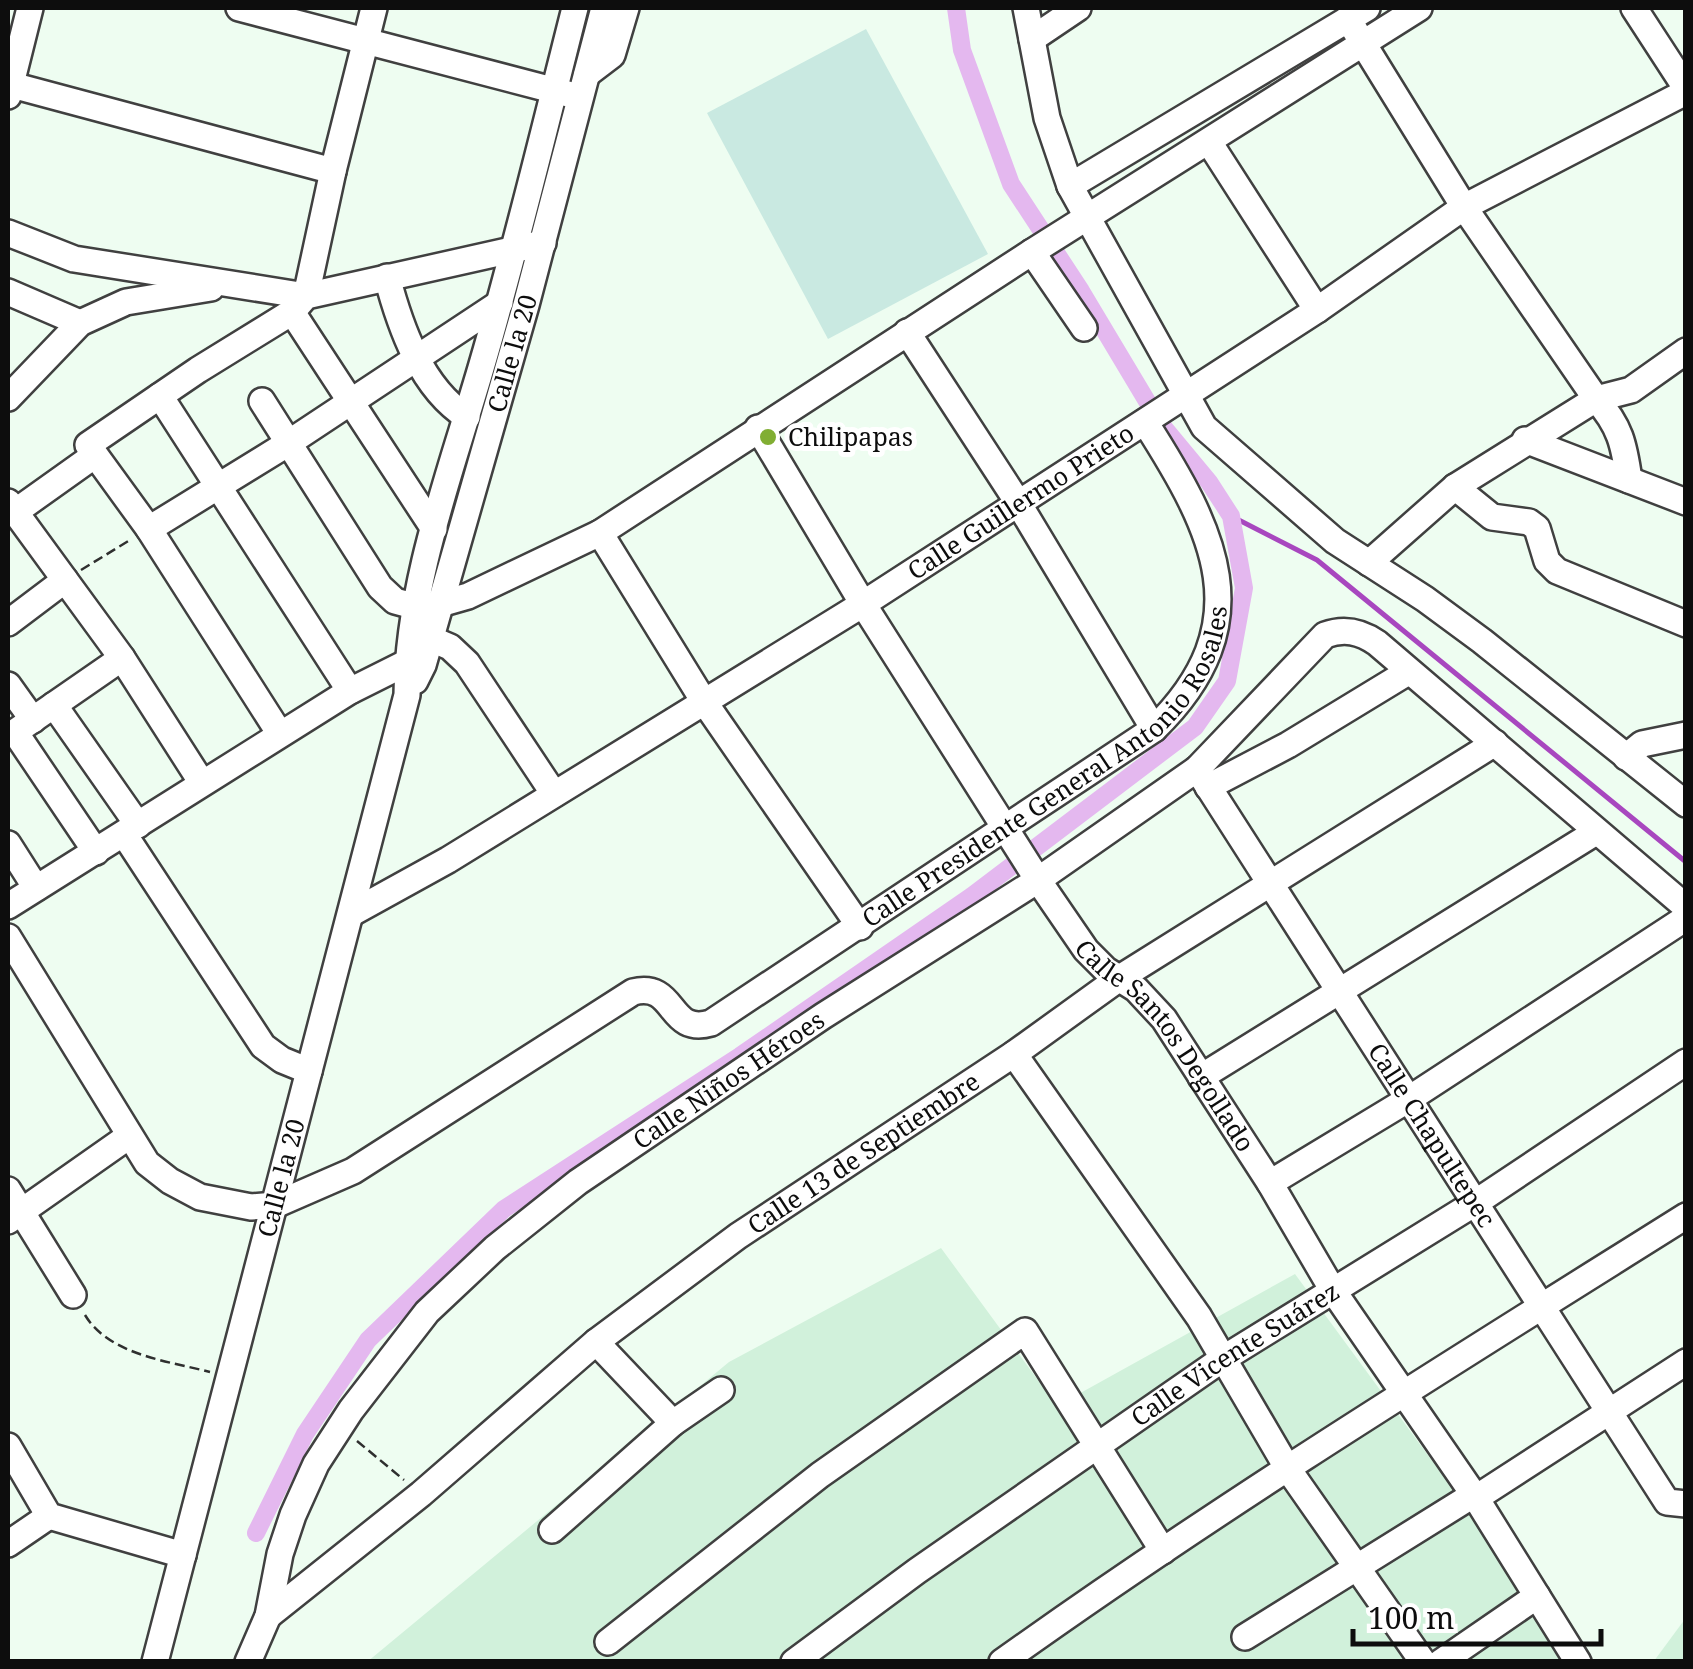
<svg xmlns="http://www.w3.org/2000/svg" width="1693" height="1669" viewBox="0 0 1693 1669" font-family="'Noto Serif',serif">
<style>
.farmland{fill:#d1f1db}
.pitch{fill:#c9e9e1}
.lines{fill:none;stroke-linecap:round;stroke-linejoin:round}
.stream{stroke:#a847bf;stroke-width:5}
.canal{stroke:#e4b8ef;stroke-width:18}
.minor-casing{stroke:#404040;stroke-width:30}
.path{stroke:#2f2f2f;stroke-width:2.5;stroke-dasharray:10 5;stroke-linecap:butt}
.minor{stroke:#fff;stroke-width:25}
.poi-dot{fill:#81ae33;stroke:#fff;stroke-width:4}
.labels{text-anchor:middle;stroke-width:10;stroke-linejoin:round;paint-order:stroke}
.street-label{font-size:25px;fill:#0d0d0d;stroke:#fff}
.poi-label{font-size:25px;fill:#0d0d0d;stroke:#fff;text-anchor:start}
</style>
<rect width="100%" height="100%" fill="#eefdf1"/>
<g class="farmland">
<polygon points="941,1248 1057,1406 1295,1274 1579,1661 367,1662 729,1362"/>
<polygon points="1685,1619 1685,1661 1654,1661"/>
</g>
<polygon class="pitch" points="866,29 988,254 828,339 707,113"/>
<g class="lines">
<polyline class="stream" points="1231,516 1317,560 1686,862"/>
<polyline class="canal" points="256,1533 305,1434 368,1340 504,1209 740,1056 972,896 1195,727 1227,681 1244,588 1231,516 1209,482 1160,423 1081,291 1011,184 962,50 956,8"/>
<defs>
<g id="minor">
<polyline points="239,8 568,94"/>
<polyline points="1026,8 1047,118 1070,186 1204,427 1335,541 1425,599 1482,641 1686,804"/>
<polyline points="1634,8 1686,88"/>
<path d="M1348,19L1464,207L1596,399C1620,426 1624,444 1629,480"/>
<polyline points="1032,39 1078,8"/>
<polyline points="587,74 612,55 626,8"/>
<polyline points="8,84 333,171"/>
<polyline points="8,96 30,8"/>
<polyline points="1209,142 1317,310"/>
<polyline points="1070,186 1367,8"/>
<polyline points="8,233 74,259 306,296 333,171 374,8"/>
<polyline points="1032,252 1084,328"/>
<path d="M387,277C400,326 421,388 467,417"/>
<polyline points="8,292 80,323"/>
<polyline points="292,312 434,529"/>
<polyline points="907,332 1017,501 1154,729"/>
<polyline points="160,396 350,691"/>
<polyline points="8,398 80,323 126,302 211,288"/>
<polyline points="262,401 380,587 395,601 417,607 440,604 468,596 600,533 1032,252 1419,8"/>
<path id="s1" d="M758,428L863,604L1038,880L1086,950L1106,970L1136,989L1164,1019L1270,1183L1332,1289L1476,1498L1578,1662"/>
<polyline points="1525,440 1686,502"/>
<polyline points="1455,487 1492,517 1529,522 1537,528 1547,561 1557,571 1686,624"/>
<polyline points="8,502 122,658 202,783"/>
<polyline points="15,512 95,455"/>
<polyline points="149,529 287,444 500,303"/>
<polyline points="600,533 703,700 860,927"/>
<polyline points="1369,563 1455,487 1596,399 1631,390 1686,351"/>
<polyline points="8,623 65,580"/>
<polyline points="417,633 450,647 467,663 554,794"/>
<path id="s2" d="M415,681L423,665L526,305L604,8"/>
<polyline points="8,685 33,720"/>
<polyline points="54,705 138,825"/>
<polyline points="280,734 149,529 88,445 198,370 292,312 306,296 543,243"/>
<polyline points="1626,757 1642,744 1686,735"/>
<path id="s3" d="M1197,769L1667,1502L1686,1504"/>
<polyline points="1208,787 1288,745 1408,672"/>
<polyline points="124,834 263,1046 282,1060 309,1071"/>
<polyline points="8,844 36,888"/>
<polyline points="96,852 15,732 122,658"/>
<polyline points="8,906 350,691 408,662 418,664"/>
<path id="s4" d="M352,913L448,860L863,604L1317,310L1464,207L1686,92"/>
<path id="s5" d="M8,937L147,1163L170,1181L200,1197L251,1207L275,1205L353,1171L633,992C677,981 667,1036 711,1023L1154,729C1263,623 1214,530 1145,422"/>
<polyline points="1014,1054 1199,1317 1288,1469 1423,1662"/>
<polyline points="1201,1077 1596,832"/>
<polyline points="1270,1183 1409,1099 1686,918"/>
<polyline points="8,1190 73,1295"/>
<polyline points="8,1221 129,1136"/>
<polyline points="596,1342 673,1423"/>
<polyline points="8,1446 49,1516 183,1555"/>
<polyline points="1476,1498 1686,1362"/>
<polyline points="552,1530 673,1423 721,1390"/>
<polyline points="8,1544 49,1516"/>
<path id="s6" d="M268,1616L421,1494L596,1342L738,1236L1014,1054L1118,979L1495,743"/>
<polyline points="1245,1637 1473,1495"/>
<polyline points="608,1642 820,1475 1025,1331 1163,1551"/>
<path id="s7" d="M155,1662L407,695C408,581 452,469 483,361C517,244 545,126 575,8"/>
<path id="s8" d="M248,1662L268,1616L280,1554L293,1515L316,1464L351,1410L427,1312L495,1248L578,1182L823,1016L1038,880L1197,769L1325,635C1344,628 1360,631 1377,643L1686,907"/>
<path id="s9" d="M794,1662L917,1571L1221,1360L1475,1203L1686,1062"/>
<path d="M1002,1662C1223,1504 1455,1361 1686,1216"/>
<polyline points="1441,1662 1537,1596"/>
</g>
</defs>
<use href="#minor" class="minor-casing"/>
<g class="path">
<polyline points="81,570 130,540"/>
<path d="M85,1315C109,1355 168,1361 210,1372"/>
<polyline points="357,1441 404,1480"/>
</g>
<use href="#minor" class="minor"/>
</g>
<circle class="poi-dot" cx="768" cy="437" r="10"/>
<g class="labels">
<g class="street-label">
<text dy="9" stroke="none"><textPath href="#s2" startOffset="342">Calle la 20</textPath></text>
<text dy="9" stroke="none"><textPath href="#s4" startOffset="785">Calle Guillermo Prieto</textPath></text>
<text dy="9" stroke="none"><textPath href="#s5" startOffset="1342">Calle Presidente General Antonio Rosales</textPath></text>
<text dy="9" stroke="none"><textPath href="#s1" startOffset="742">Calle Santos Degollado</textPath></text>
<text dy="9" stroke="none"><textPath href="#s8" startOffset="780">Calle Niños Héroes</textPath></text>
<text dy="9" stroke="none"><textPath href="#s3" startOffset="435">Calle Chapultepec</textPath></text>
<text dy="9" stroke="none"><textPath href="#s6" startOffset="755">Calle 13 de Septiembre</textPath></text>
<text dy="9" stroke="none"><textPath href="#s7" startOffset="500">Calle la 20</textPath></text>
<text dy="9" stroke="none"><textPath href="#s9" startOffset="538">Calle Vicente Suárez</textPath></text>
</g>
<g class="poi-label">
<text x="788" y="446">Chilipapas</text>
</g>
</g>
<rect width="1693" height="1669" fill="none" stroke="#0d0d0d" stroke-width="20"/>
<path d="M1353 1629v15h248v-15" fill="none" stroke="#0d0d0d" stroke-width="5"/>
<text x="1368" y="1629" font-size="30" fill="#0d0d0d" stroke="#ffffff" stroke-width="8" paint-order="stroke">100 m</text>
</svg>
